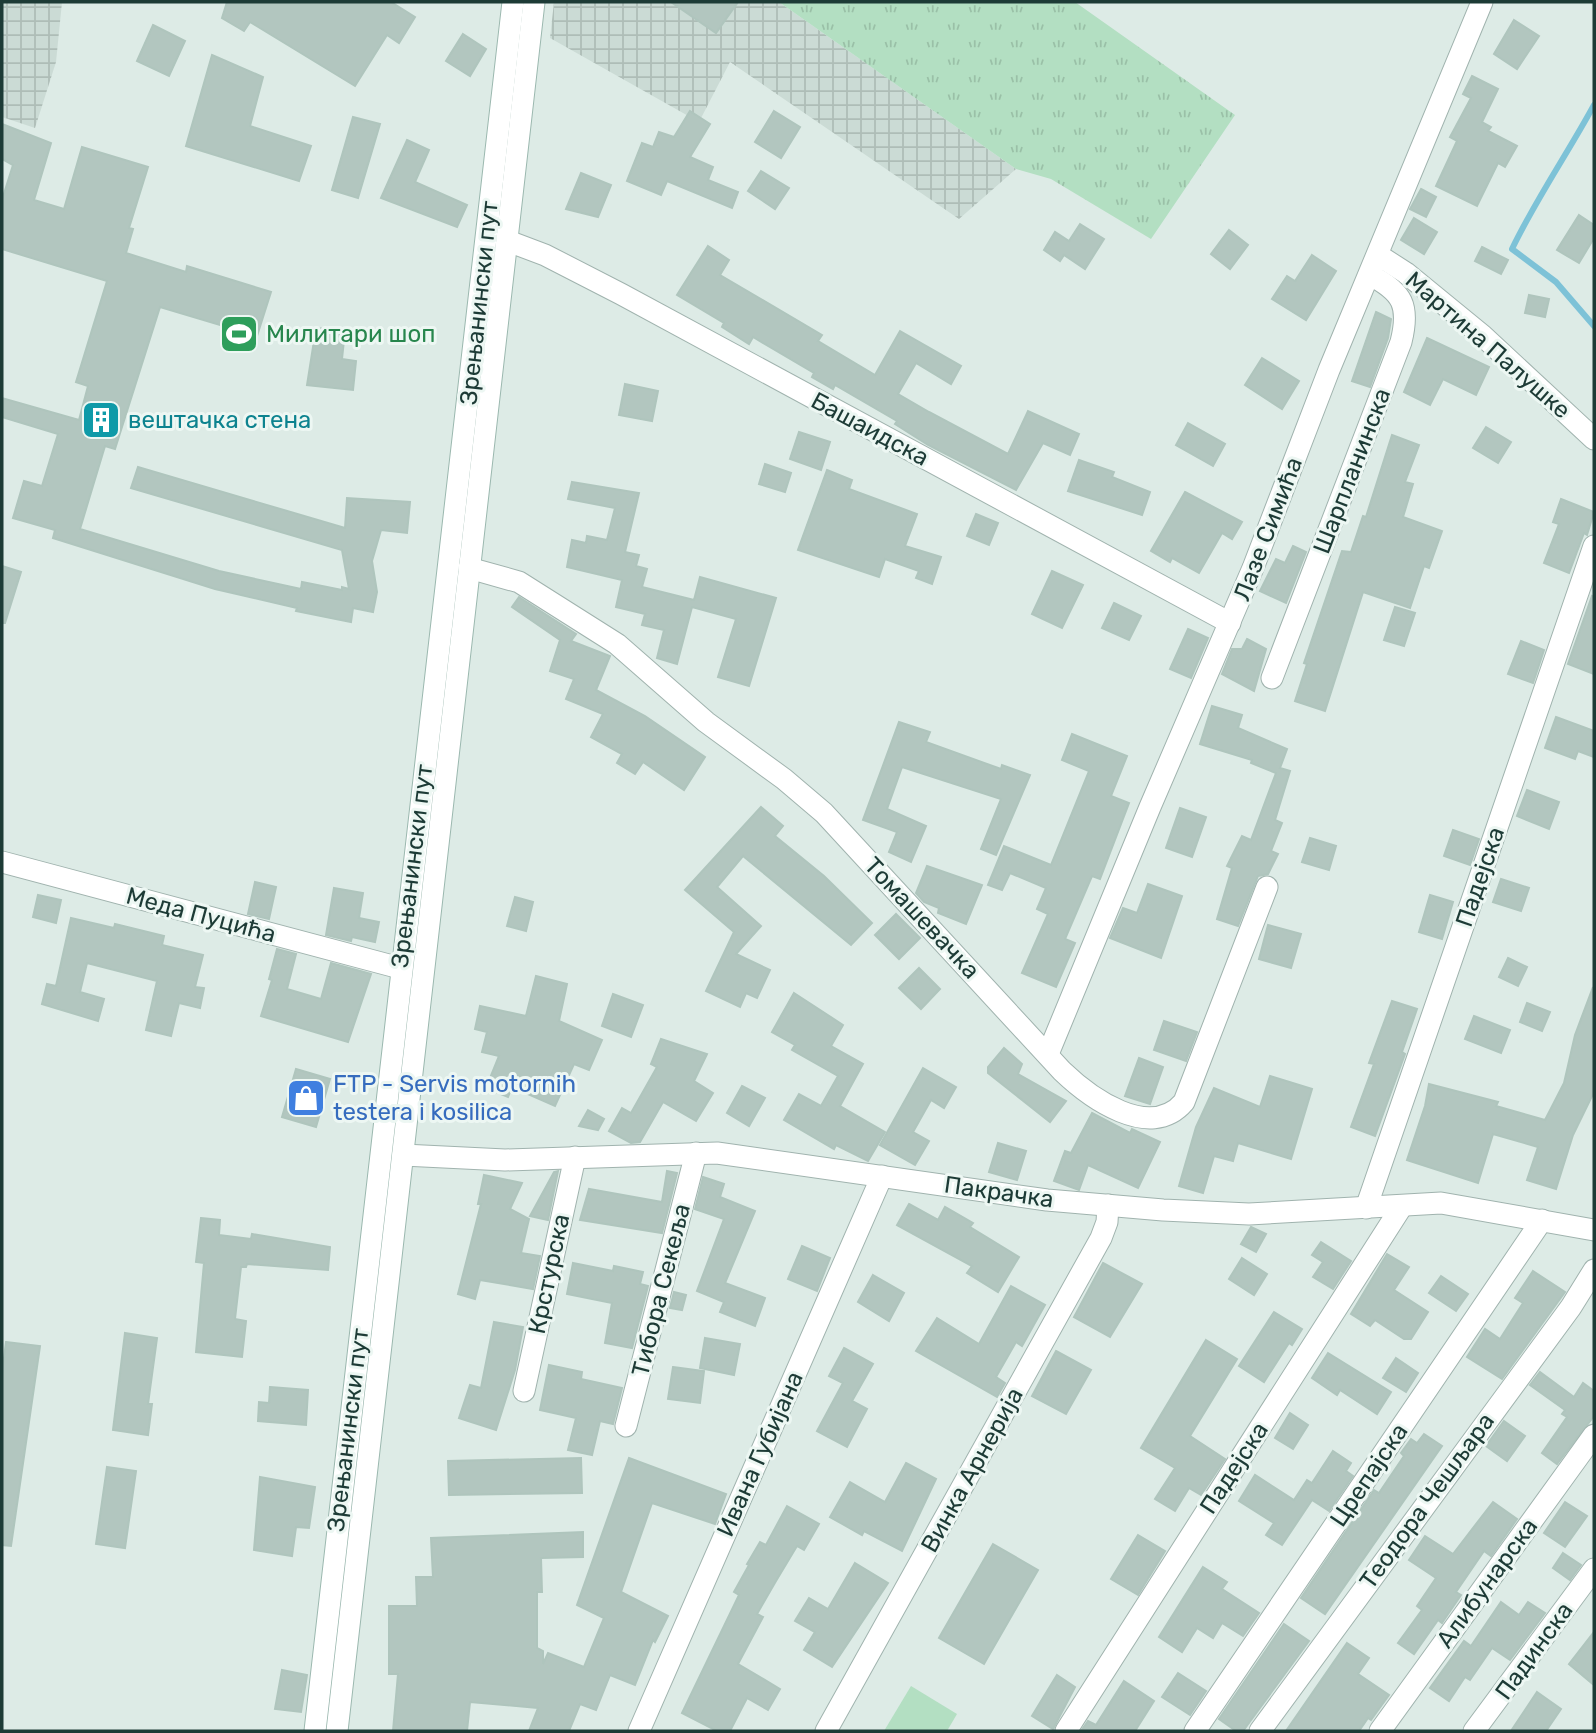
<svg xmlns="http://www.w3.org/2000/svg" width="1596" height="1733" viewBox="0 0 1596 1733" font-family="Rubik,sans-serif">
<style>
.industrial{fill:url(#industrial-grid)}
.grass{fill:url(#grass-tufts)}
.garden{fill:#b3dfc2}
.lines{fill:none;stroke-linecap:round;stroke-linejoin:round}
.stream{stroke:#7dc2d7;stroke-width:6}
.building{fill:#b2c6bf;stroke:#afc5bd;stroke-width:2}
.minor-casing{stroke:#a0b3ae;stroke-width:23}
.secondary-casing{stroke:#9bb8af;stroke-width:23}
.minor{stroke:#fff;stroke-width:21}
.secondary{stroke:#fff;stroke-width:21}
.labels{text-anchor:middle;stroke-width:6;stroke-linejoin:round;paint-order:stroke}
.street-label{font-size:24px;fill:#1d3b36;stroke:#edf7f3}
.leisure-label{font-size:24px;fill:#27864d;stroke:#edf7f3;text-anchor:start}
.culture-label{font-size:24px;fill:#0d838f;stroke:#edf7f3;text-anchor:start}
.shop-label{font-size:24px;fill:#366cbe;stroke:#edf7f3;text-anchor:start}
</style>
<defs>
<pattern id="industrial-grid" width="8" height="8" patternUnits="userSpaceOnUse" patternTransform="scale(1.75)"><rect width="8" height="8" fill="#cbdbd5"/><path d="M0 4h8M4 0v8" fill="none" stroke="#aebdb7"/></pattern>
<pattern id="grass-tufts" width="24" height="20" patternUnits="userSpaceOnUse" patternTransform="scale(1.75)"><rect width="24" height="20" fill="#b3dfc2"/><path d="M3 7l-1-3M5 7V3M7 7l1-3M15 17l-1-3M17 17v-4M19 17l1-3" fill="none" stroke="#9ac0a7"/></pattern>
</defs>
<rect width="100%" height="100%" fill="#ddebe6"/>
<g class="industrial">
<polygon points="2,2 62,2 56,62 35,128 2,117"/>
<polygon points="554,2 779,2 1016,169 959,219 730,62 699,122 550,38"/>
</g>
<polygon class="grass" points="779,2 1075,2 1235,115 1151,239 1051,179 1016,169"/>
<polygon class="garden" points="911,1686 957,1714 947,1731 884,1731"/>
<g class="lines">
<path class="stream" d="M1594,105C1568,153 1536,199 1512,249L1556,282L1594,326"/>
</g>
<g class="building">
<polygon points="227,2 391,2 415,17 399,43 387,35 355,86 250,22 244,31 222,18"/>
<polygon points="671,2 738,2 716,33"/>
<polygon points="1514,20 1539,36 1517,69 1494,54"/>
<polygon points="153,25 185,41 169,76 137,61"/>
<polygon points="463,34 486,49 470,76 446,61"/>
<polygon points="212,55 263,77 250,126 311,146 299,181 186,146"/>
<polygon points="1472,76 1498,89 1482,122 1491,127 1488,131 1517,146 1505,167 1498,163 1477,206 1436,186 1457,141 1450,137 1471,98 1463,94"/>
<polygon points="690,111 710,124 690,157 713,167 708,180 738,192 732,208 667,181 661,195 627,181 642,143 653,147 659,132 674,137"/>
<polygon points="774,111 800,127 781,158 755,142"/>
<polygon points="353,117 380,124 358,198 332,190"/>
<polygon points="2,124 51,143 34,200 64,209 82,147 148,167 129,228 133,229 126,253 186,272 187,266 271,292 257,336 160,307 115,449 105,446 80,529 219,571 301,589 302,582 342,590 342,587 349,589 342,550 131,488 138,467 345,528 347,498 410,502 407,533 381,530 372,561 377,592 373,612 353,608 351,622 296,611 297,608 215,589 53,538 55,530 13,518 24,481 42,486 58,434 2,417 2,398 79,420 88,386 76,382 107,281 2,249 2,200 13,165 2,159"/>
<polygon points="407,140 429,150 415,182 467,205 457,227 381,198"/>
<polygon points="761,171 789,188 775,209 748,191"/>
<polygon points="581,173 611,185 598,217 566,209"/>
<polygon points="1421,189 1436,197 1426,217 1410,209"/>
<polygon points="1579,215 1594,225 1594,238 1579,263 1557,250"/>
<polygon points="1414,218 1437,232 1424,254 1401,240"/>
<polygon points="1080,224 1104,239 1085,269 1064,255 1060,261 1044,250 1055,232 1069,241"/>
<polygon points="1229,230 1248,245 1230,269 1211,254"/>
<polygon points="708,246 729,260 720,275 822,335 818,341 875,375 900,331 961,366 951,384 916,363 898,394 929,412 1008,454 1028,411 1079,434 1070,455 1043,443 1016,490 928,445 895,424 897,421 835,385 833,389 812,377 814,373 753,337 749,344 722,327 724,323 677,295"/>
<polygon points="1482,247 1508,260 1501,274 1475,261"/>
<polygon points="1312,255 1336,271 1306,320 1272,299 1287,276 1295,281"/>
<polygon points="1529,295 1549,299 1545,317 1525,313"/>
<polygon points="1376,312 1391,319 1388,338 1370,387 1352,381"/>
<polygon points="316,328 345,331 342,359 356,361 353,390 307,385"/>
<polygon points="1427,338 1489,367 1476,395 1443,379 1430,405 1404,392"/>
<polygon points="1262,358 1299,381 1282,409 1245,385"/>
<polygon points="625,384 658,391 652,421 619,415"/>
<polygon points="1188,423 1225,444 1213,466 1176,445"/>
<polygon points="1486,427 1511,442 1498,463 1473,448"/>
<polygon points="799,432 830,442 821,470 790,459"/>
<polygon points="1392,435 1419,445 1405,482 1413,484 1403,517 1442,531 1429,568 1424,566 1410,608 1363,592 1325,711 1295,701 1307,664 1304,663 1342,551 1351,552 1363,516 1366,517"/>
<polygon points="1079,460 1114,472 1112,477 1150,492 1142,515 1068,491"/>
<polygon points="765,464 791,473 785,492 759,484"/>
<polygon points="827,470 852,480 849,489 917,514 905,546 941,557 932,584 916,578 919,571 885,559 879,577 798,550"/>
<polygon points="572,482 639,493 625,552 639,555 636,566 647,569 642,587 694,600 700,577 776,598 749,686 718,677 736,619 692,607 677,664 657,658 664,630 642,625 645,614 616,607 622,580 567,567 572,540 586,543 587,536 607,540 615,508 568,499"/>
<polygon points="1185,492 1242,522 1232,539 1222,533 1199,573 1172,558 1170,562 1151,551"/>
<polygon points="1561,499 1594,512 1587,535 1584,533 1569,573 1544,563 1559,524 1553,522"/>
<polygon points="976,514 998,523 989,545 967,536"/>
<polygon points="1293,546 1306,552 1286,603 1260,591 1276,559 1285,563"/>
<polygon points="2,566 21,572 5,623 2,623"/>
<polygon points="1052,571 1083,585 1062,628 1032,614"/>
<polygon points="1592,596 1594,597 1594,674 1568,664"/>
<polygon points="519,597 576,634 571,641 610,656 596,690 645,716 705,757 684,790 643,762 635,774 617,763 622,754 591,737 603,714 566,699 574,679 550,671 560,640 512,607"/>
<polygon points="1114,603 1141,616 1129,640 1102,628"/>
<polygon points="1395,607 1415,613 1404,646 1384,640"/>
<polygon points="1188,629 1208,638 1191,678 1170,669"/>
<polygon points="1247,639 1266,649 1254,691 1222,674 1232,649 1242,649"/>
<polygon points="1521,641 1544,650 1533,683 1508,674"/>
<polygon points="1212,706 1242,715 1238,728 1287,749 1280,768 1290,771 1275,820 1282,823 1271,851 1278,854 1268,874 1258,876 1238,926 1217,919 1232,868 1227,866 1242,836 1251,840 1276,773 1251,763 1252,760 1200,744"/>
<polygon points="1556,717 1594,731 1594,757 1578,751 1575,759 1545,748"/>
<polygon points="899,722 930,732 926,742 1001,769 1002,765 1030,775 996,855 981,849 1001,799 902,767 887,809 926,826 911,862 889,852 897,832 863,820"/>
<polygon points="1072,734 1127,756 1111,796 1129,803 1100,879 1092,876 1065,939 1075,943 1056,987 1022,973 1048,914 1037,909 1046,888 1010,873 1002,890 988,885 1004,846 1051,865 1089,771 1062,760"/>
<polygon points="1527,790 1559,802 1549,829 1517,816"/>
<polygon points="761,807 783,826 775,836 824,876 872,923 851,945 743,856 717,887 761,926 736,954 770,970 757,998 746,993 740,1007 706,991 734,932 685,890"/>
<polygon points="1180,808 1206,817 1192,857 1166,848"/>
<polygon points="1453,830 1479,839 1470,865 1444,856"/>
<polygon points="1310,838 1336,846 1329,870 1302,862"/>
<polygon points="927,866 982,885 966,924 938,913 939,908 924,902 916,893"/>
<polygon points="1501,879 1529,888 1521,911 1493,902"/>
<polygon points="255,882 276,887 269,919 248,914"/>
<polygon points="1148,884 1182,896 1161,958 1110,938 1123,908 1137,913"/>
<polygon points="334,888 363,893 359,918 379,922 375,942 352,937 351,941 326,935"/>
<polygon points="38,895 61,900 56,923 33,917"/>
<polygon points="1430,895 1453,902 1442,939 1419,932"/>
<polygon points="515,897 533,902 526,931 507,926"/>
<polygon points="896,914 920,938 899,959 875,935"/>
<polygon points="71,918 114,928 115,924 164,936 162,945 203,955 195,987 204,988 200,1008 179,1003 171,1036 146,1030 157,981 87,963 80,992 104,999 98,1021 42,1004 47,984 56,986"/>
<polygon points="1268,925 1301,934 1291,968 1259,959"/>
<polygon points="277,949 296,954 287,989 321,999 331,963 371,974 348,1042 261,1016 272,980 269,979"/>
<polygon points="1508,958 1527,967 1518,986 1499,977"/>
<polygon points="919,968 940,989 921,1009 899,988"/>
<polygon points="536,976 567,984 559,1021 602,1040 589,1070 574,1064 555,1106 512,1087 508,1097 486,1088 499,1056 482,1052 487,1032 475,1029 480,1006 526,1016"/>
<polygon points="1593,987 1594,1092 1573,1135 1556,1189 1527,1180 1538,1147 1493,1134 1478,1183 1407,1160 1425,1106 1429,1084 1498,1102 1496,1106 1545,1120 1564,1083 1575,1035"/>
<polygon points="794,993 843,1025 831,1046 863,1064 840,1106 885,1132 868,1161 836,1145 834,1149 784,1120 799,1094 821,1106 838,1076 792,1050 795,1045 772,1032"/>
<polygon points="613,994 643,1005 631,1037 602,1026"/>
<polygon points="1392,1001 1417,1009 1402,1052 1405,1054 1375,1136 1351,1127 1374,1064 1369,1063"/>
<polygon points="1527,1003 1550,1012 1542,1031 1520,1022"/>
<polygon points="1474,1016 1510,1030 1501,1053 1465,1039"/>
<polygon points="1164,1021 1197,1032 1186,1061 1154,1050"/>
<polygon points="661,1039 707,1054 694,1081 713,1093 696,1121 663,1102 640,1142 631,1143 609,1131 622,1108 631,1113 657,1067 651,1064"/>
<polygon points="1004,1048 1022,1064 1018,1074 1066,1101 1050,1122 988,1073 988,1067"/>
<polygon points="1139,1058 1163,1067 1150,1104 1125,1096"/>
<polygon points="923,1068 956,1087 944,1108 931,1100 913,1132 929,1141 915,1165 880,1145"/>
<polygon points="296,1069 330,1079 316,1127 282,1117"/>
<polygon points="1270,1076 1312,1089 1291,1159 1238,1143 1233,1161 1214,1156 1203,1193 1179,1186 1196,1127 1214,1088 1260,1107"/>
<polygon points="742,1086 765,1098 749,1126 727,1113"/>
<polygon points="588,1110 604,1119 598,1130 579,1126"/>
<polygon points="1092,1113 1130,1133 1132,1129 1160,1142 1138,1188 1088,1165 1079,1190 1054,1181 1065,1151 1071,1153"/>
<polygon points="998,1143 1026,1151 1017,1180 989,1172"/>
<polygon points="558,1171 548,1220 530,1216 554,1172"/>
<polygon points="667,1171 677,1173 662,1233 580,1220 589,1189 662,1202"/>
<polygon points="484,1175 522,1183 510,1209 529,1219 521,1253 540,1256 533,1289 480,1280 475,1299 458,1294 481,1204 478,1204"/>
<polygon points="703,1177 724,1184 720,1197 755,1211 725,1283 765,1298 755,1326 720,1312 724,1302 697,1291 724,1219 695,1209"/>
<polygon points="909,1204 938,1220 945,1207 973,1223 970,1227 1019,1257 998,1292 967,1273 972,1266 897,1225"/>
<polygon points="201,1218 220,1220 219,1235 251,1239 252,1234 330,1247 328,1270 247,1264 246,1267 241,1267 235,1319 246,1321 242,1357 196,1352 204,1263 196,1262"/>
<polygon points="1251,1227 1266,1234 1256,1252 1241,1244"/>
<polygon points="1321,1242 1351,1261 1333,1289 1313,1277 1323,1262 1312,1255"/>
<polygon points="802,1246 830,1258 817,1291 788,1279"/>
<polygon points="1387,1254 1409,1267 1394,1290 1428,1312 1411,1339 1404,1339 1375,1320 1370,1326 1351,1314"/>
<polygon points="1242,1258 1267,1274 1254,1295 1229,1279"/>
<polygon points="573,1263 613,1271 614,1266 643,1272 640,1284 648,1286 632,1348 605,1343 612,1303 567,1294"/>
<polygon points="1103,1263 1142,1284 1110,1337 1074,1317"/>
<polygon points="1533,1271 1565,1292 1502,1379 1467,1357 1485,1329 1500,1339 1523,1303 1515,1298"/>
<polygon points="873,1275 904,1293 889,1321 858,1302"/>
<polygon points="1441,1276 1468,1294 1456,1311 1429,1293"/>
<polygon points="1011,1286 1045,1305 1022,1346 1016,1342 996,1377 1005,1383 997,1397 916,1351 937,1318 979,1344"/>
<polygon points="674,1292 686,1295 682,1310 670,1308"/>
<polygon points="1274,1312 1302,1329 1292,1345 1289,1343 1264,1382 1239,1366"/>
<polygon points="494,1322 523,1327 515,1370 496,1430 459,1418 470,1385 481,1388"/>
<polygon points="125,1333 157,1338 148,1404 152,1404 148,1435 113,1430"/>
<polygon points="705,1338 740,1344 734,1375 700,1368"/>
<polygon points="1206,1340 1237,1359 1190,1436 1225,1459 1201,1495 1189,1488 1175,1511 1155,1499 1175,1468 1141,1448"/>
<polygon points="6,1342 40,1346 11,1546 2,1545 2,1373"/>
<polygon points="844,1348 873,1364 852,1401 867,1409 847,1447 817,1431 843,1383 829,1376"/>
<polygon points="1056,1351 1091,1370 1066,1414 1032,1396"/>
<polygon points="1328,1353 1391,1392 1377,1414 1340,1390 1337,1395 1312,1378"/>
<polygon points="1396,1358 1418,1373 1406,1392 1383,1378"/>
<polygon points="549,1365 582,1372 581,1379 622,1388 613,1424 600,1421 592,1455 568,1450 576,1418 540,1410"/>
<polygon points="673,1367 704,1371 700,1403 668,1399"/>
<polygon points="1540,1372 1574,1397 1583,1383 1594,1391 1594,1416 1557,1464 1542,1453 1567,1417 1562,1414 1565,1410 1530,1385"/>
<polygon points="270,1387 308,1390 306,1425 258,1421 259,1402 269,1403"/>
<polygon points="1290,1413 1308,1425 1293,1449 1275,1438"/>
<polygon points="1504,1421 1525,1436 1507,1461 1486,1446"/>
<polygon points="1424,1434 1442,1446 1325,1614 1301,1598 1374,1490 1379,1493 1404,1456 1401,1453 1411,1439 1417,1443"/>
<polygon points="1333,1451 1351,1463 1346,1471 1353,1476 1329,1511 1312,1500 1282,1545 1266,1535 1274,1523 1239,1501 1255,1475 1294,1500 1307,1480 1312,1483"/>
<polygon points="581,1458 582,1493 449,1495 448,1461"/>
<polygon points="629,1458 726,1494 715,1524 652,1503 621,1592 668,1616 655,1642 653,1640 635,1685 610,1675 596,1710 580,1704 569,1731 529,1731 538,1708 470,1702 467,1731 393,1731 398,1674 389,1674 389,1606 417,1606 416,1577 433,1577 431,1538 583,1532 583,1557 541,1558 542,1592 537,1592 537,1648 543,1651 543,1664 548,1653 584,1667 604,1618 577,1605"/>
<polygon points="906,1463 936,1479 902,1551 864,1531 862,1535 830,1517 850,1482 885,1502"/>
<polygon points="107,1467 136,1471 125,1548 96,1544"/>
<polygon points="260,1477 315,1487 309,1528 296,1527 292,1556 254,1550"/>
<polygon points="1493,1502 1517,1519 1491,1556 1484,1551 1456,1592 1461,1595 1444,1620 1442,1623 1438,1620 1414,1654 1398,1643 1422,1610 1417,1606 1436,1578 1409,1560 1425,1536 1453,1554"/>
<polygon points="1565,1502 1587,1516 1565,1547 1544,1533"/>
<polygon points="787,1506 819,1524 804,1550 797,1546 776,1581 757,1614 763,1617 738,1664 780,1689 768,1710 747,1698 730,1731 717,1731 682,1713 739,1595 734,1592 749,1565 747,1564 760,1542 766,1545"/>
<polygon points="1138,1535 1165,1551 1138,1595 1111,1579"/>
<polygon points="993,1544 1038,1570 984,1664 939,1638"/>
<polygon points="1563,1553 1581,1565 1570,1580 1553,1568"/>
<polygon points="855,1563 888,1583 832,1667 804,1650 815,1632 795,1621 809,1598 828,1609"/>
<polygon points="1203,1567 1227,1582 1222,1589 1259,1613 1243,1636 1222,1623 1213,1638 1197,1628 1182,1652 1159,1637"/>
<polygon points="1501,1602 1519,1615 1528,1602 1545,1613 1510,1660 1492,1648 1470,1680 1465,1677 1449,1701 1430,1688 1464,1641 1471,1646"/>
<polygon points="1284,1624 1309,1641 1243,1731 1236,1731 1219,1719"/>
<polygon points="1594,1632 1594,1685 1569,1664"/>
<polygon points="1347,1643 1369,1658 1358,1674 1389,1695 1371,1720 1368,1718 1359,1731 1286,1731"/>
<polygon points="282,1670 307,1675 301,1712 275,1709"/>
<polygon points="1178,1673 1206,1691 1190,1715 1162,1697"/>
<polygon points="1057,1675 1075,1687 1053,1729 1032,1716"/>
<polygon points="1124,1681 1154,1701 1135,1731 1081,1731 1088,1721 1096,1725"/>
<polygon points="1537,1692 1561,1709 1546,1731 1511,1731"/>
</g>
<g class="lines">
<defs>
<g id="minor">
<polyline points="508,241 545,255 621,294 1230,623"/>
<polyline points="1378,255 1406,273 1483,336 1594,439"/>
<path d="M469,568L519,582L617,644L706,722L784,779L824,813L1062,1071C1089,1097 1150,1142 1184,1102L1267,887"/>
<path d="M1272,678L1401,342C1410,306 1403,292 1370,275"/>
<polyline points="2,862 400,968"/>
<polyline points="1048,1054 1150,807 1253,568 1329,370 1482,2"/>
<polyline points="403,1155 505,1160 717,1153 1047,1200 1163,1210 1249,1214 1441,1203 1594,1230"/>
<polyline points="1366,1208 1594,546"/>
<polyline points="524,1391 575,1157"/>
<polyline points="626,1426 696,1153"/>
<polyline points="639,1731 882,1176"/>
<polyline points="826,1731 1101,1238 1107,1222 1108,1205"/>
<polyline points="1066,1731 1402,1206"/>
<polyline points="1195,1731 1542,1220"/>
<polyline points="1260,1731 1571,1307 1594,1270"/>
<polyline points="1380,1731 1594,1435"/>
<polyline points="1474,1731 1594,1569"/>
</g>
<g id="secondary">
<polyline points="315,1731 513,2"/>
<polyline points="337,1731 534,2"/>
</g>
</defs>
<use href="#minor" class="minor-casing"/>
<use href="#secondary" class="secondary-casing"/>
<use href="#minor" class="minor"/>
<use href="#secondary" class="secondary"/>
</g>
<defs>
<symbol id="stadium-square" viewBox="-11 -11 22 22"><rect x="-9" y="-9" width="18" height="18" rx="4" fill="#2e9e5b" stroke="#edf7f3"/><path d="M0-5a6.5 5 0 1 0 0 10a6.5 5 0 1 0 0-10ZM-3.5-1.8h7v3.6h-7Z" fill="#fff"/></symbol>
<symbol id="building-square" viewBox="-11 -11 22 22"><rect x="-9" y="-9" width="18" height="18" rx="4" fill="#0f9aa8" stroke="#edf7f3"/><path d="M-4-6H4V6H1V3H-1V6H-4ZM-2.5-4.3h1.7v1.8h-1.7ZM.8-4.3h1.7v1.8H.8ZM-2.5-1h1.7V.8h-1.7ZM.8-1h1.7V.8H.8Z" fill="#fff"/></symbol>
<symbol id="shop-square" viewBox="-11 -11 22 22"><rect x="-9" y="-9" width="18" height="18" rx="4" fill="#3f7fe0" stroke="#edf7f3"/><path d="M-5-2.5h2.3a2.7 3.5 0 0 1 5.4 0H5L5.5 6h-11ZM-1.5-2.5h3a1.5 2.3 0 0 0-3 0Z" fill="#fff"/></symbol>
</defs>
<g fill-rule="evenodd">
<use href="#stadium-square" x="217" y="312" width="44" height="44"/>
<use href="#building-square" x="79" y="398" width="44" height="44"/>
<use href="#shop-square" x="284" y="1076" width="44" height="44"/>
</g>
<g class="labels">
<g class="street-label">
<text transform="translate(479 303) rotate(-84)" y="8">Зрењанински пут</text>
<text transform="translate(1488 345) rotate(41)" y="8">Мартина Палушке</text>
<text transform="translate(870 429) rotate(28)" y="8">Башаидска</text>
<text transform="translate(1352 471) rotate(-69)" y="8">Шарпланинска</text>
<text transform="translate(1268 529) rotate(-69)" y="8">Лазе Симића</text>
<text transform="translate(412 866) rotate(-83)" y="8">Зрењанински пут</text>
<text transform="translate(1480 877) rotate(-71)" y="8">Падејска</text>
<text transform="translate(201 915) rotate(15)" y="8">Меда Пуцића</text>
<text transform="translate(922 918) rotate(47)" y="8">Томашевачка</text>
<text transform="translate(999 1192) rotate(8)" y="8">Пакрачка</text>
<text transform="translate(549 1274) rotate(-78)" y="8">Крстурска</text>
<text transform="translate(661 1290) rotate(-76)" y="8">Тибора Секеља</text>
<text transform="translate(348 1430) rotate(-83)" y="8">Зрењанински пут</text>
<text transform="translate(760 1454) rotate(-66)" y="8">Ивана Губијана</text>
<text transform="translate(1234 1468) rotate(-57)" y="8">Падејска</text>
<text transform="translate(972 1470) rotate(-61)" y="8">Винка Арнерија</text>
<text transform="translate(1369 1475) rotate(-56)" y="8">Црепајска</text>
<text transform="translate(1427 1501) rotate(-54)" y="8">Теодора Чешљара</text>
<text transform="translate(1487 1583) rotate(-54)" y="8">Алибунарска</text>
<text transform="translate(1534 1651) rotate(-54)" y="8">Падинска</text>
</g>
<g class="leisure-label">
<text x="266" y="342">Милитари шоп</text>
</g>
<g class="culture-label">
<text x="128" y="428">вештачка стена</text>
</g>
<g class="shop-label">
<text x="333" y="1092">FTP - Servis motornih<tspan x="333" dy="28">testera i kosilica</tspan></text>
</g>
</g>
<rect width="1596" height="1733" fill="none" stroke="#1d3b36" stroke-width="7"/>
</svg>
